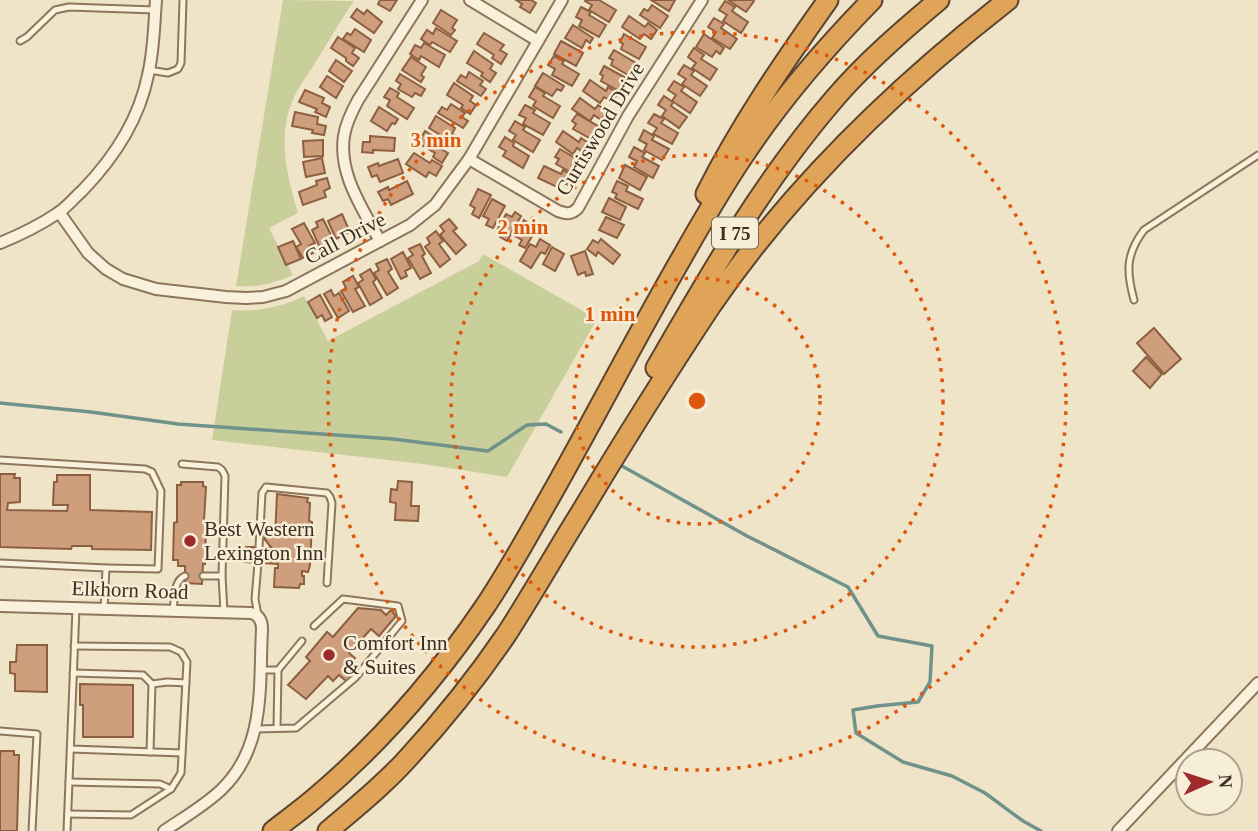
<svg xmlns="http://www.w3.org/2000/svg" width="1258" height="831" viewBox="0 0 1258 831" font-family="'Times New Roman',serif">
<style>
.green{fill:#c9cf9b}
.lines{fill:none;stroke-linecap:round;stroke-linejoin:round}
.stream{stroke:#6f938a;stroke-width:3.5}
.building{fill:#cf9f7d;stroke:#8d5f41;stroke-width:2}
.service-casing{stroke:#8d765c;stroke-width:9}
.minor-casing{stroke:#8d765c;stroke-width:14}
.motorway-casing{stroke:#5b4430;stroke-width:23}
.service{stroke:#faf1dc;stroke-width:5}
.minor{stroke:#faf1dc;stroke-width:10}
.motorway{stroke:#e0a458;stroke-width:19}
.ring{fill:none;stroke:#df570d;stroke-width:3.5;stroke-dasharray:3.5 7}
.poi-dot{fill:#9e2a2b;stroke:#f7eed8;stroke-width:2.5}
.labels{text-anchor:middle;stroke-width:5;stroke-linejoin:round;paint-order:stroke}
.shield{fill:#f7eed8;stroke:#756857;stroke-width:2}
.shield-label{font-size:19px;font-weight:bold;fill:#3d2e20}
.street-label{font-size:21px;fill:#3d2e20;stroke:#f7eed8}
.poi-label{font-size:21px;fill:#3d2e20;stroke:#f7eed8;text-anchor:start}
.centre{fill:#df570d;stroke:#f7eed8;stroke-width:3.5}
.ring-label{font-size:21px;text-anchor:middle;font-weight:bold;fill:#df570d;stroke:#f7eed8;stroke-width:5;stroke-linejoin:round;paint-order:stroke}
</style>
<rect width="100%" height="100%" fill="#f0e4c8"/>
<g class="green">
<path d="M283,0L354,1C340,22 327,43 314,65C305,78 295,92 290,107C278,142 288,179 298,213L269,228L293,275C274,283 257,288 236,286Z"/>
<path d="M483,254L597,319L507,477L423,464L212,440L232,310C258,312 281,307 304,296L328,341L479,261Z"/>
</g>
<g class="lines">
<g class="stream">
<polyline points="0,403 91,412 178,424 393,439 488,451 527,425 546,424 561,432"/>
<polyline points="622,466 747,536 848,587 878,636 932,646 930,682 918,702 877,706 853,710 856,733 903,762 952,776 985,793 1023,821 1041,831"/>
</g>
</g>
<g class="building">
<polygon points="380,0 397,0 390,11 378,4"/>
<polygon points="516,0 531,0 536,3 530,13 520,7 522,4"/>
<polygon points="586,0 599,0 616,10 609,22 589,10 592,5 585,1"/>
<polygon points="651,0 675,0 669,11"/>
<polygon points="728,0 753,0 754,1 746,12"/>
<polygon points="725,1 735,7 732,11 748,22 741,33 723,21 727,15 719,10"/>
<polygon points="652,5 668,16 660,28 640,15 644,9 648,11"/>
<polygon points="581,7 591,12 589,15 606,25 599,37 579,26 582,20 576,17"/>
<polygon points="357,9 364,14 367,10 382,22 374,33 351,17"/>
<polygon points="441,10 457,20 452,28 455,30 451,35 433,23"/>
<polygon points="629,16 645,27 648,23 657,30 651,39 644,34 640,39 622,27"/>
<polygon points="714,18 724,24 721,28 737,39 730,49 712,38 716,32 708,27"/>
<polygon points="573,25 593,38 590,43 586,40 582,48 565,38"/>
<polygon points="436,28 457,41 450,52 432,42 430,45 421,39 427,30 433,34"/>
<polygon points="355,29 371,40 364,52 343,39 347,33 351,35"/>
<polygon points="484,33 504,45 500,50 507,54 501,64 492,58 494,55 477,44"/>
<polygon points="624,34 646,47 639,59 621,49 623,44 620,42"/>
<polygon points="704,34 724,48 720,54 716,51 712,57 696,47"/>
<polygon points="338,37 355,48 352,53 359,58 353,66 346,61 346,58 331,48"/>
<polygon points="561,41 583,53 576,66 554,54"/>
<polygon points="424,43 445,55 439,67 421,56 419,60 410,54 415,45 421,48"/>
<polygon points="694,48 704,55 701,59 717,69 710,80 692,68 696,63 688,57"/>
<polygon points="614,50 636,63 628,75 611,65 613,60 609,58"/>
<polygon points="474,51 493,64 490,69 496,73 490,82 481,76 483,73 467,63"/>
<polygon points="554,56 564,61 562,64 579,74 572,86 552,75 555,69 548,65"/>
<polygon points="411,57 426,67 421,75 424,77 421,82 402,70"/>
<polygon points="336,60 352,71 344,82 329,71"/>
<polygon points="684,65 694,71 691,75 707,86 700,96 682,84 686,79 678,74"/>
<polygon points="604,66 626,78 619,91 601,81 603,76 600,74"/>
<polygon points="469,72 483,81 480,85 486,89 481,96 457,81 461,75 466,78"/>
<polygon points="543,73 564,86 561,91 557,89 552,96 535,86"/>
<polygon points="400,74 425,89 421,96 415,93 412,97 398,89 401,84 396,81"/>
<polygon points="327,76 343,86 336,98 320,87"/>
<polygon points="590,80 606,91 608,87 618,93 612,102 604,97 600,103 583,91"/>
<polygon points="674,81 684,87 681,91 697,102 690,113 672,101 676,95 668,90"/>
<polygon points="454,83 473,96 470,101 476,105 470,114 461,108 463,105 447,95"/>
<polygon points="535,87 545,93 543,96 560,106 553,118 533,106 536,101 529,97"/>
<polygon points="390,88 399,93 397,97 414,108 407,119 387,106 390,100 384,97"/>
<polygon points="305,90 324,98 322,103 330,107 326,117 315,112 317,109 299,102"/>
<polygon points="664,96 673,102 671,106 687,117 679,128 662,116 666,110 658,105"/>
<polygon points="580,98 595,109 598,105 607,111 601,120 594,115 590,121 572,109"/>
<polygon points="451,104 465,113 462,117 468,121 463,128 438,113 442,107 447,110"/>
<polygon points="525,105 535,110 533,113 550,123 543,135 523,124 526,118 519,115"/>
<polygon points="379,107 398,119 395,124 392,123 387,131 371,121"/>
<polygon points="295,112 318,117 317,124 326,126 324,135 312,133 313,130 292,126"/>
<polygon points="577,114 598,126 591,139 573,129 576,124 572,121"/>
<polygon points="654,114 664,119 661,123 678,133 672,144 653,134 657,128 648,123"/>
<polygon points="436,116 455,128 452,134 459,138 453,147 443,141 445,138 429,128"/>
<polygon points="515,121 525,127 523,130 540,140 533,152 513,140 516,135 509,131"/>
<polygon points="644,130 654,136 652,140 669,149 662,160 644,150 647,144 639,140"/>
<polygon points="425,131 445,144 441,149 448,153 442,163 433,157 435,153 418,143"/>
<polygon points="563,131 579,142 581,138 591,145 585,154 577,148 573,154 556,142"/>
<polygon points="370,136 395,138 394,151 373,150 373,153 362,152 363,142 370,142"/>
<polygon points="505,137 514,143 513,146 529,156 523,168 503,156 506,151 499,147"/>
<polygon points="323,140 323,156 304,157 303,141"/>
<polygon points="634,147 645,153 642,157 659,166 653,178 634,167 637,161 629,157"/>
<polygon points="560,149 582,162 574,174 556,164 559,159 555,157"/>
<polygon points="414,153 430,163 432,160 442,166 436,176 429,172 426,177 406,164"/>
<polygon points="322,158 325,173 306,177 303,162"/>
<polygon points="398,159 403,173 380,182 377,175 372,177 368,167 378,163 379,166"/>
<polygon points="625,165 647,177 640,190 619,178"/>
<polygon points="544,166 561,174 563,170 573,176 568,185 560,181 557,187 538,178"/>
<polygon points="327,178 330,188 324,191 326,197 303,205 299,192 317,185 316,181"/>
<polygon points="407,181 413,194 391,205 388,199 383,201 378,192 388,187 389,190"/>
<polygon points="617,181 628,186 626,191 643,199 638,209 615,198 617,194 612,192"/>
<polygon points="478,189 491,195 479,218 472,214 475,208 470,205"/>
<polygon points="609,198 626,207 620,220 602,212"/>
<polygon points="492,199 505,206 493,228 486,225 489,219 483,216"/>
<polygon points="515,212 521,216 507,241 500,237 503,232 498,229 506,214 512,217"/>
<polygon points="342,214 350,232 336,239 328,221"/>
<polygon points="606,217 624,225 617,238 599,230"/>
<polygon points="323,219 334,241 320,248 312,230 318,227 316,222"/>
<polygon points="449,219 457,228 453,231 466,245 456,254 440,235 444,231 440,226"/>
<polygon points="524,220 537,228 525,248 519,245 522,240 515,236"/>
<polygon points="304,223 315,243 309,246 313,253 303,258 296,247 301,244 292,229"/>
<polygon points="436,231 443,241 439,244 450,259 440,267 425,247 430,243 427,238"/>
<polygon points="540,239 550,245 545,254 541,252 531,268 520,261 530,244 536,247"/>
<polygon points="601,239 620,255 613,264 598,252 596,256 587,249 593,240 598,243"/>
<polygon points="293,241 301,259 286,265 278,247"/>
<polygon points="420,244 425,254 422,256 431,273 420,279 408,258 413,255 409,249"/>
<polygon points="552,247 564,254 555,271 543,264"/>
<polygon points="585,251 593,274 586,276 585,272 578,275 571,256"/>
<polygon points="403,252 411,268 405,271 407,276 401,279 391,259"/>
<polygon points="387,259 392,269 388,272 398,288 387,295 374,273 379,270 376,264"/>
<polygon points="370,269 376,279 373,282 382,298 370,305 358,283 363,280 360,275"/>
<polygon points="353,276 359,287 355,289 365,306 353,312 341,291 346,288 343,282"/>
<polygon points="331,290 334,296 339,293 349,311 338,318 324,294"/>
<polygon points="320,295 332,317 325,321 322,315 317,318 308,302"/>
<polygon points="1154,328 1181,359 1164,374 1137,343"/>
<polygon points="1146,357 1162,374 1150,388 1133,371"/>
<polygon points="0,474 15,474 14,478 20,478 20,502 8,503 7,510 67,511 68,505 53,505 54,482 57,482 57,475 90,475 90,510 152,512 151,550 92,549 92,546 72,546 71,549 0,547"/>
<polygon points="398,481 412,482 411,506 419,506 418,521 395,520 396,503 390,502 391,489 397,490"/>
<polygon points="181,482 203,482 203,486 206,487 204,521 206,522 205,564 203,564 202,584 185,583 185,566 178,566 178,560 173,560 174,523 177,522 177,485 181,485"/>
<polygon points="277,494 308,498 307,502 310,503 309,521 312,522 310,565 308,572 302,571 302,576 304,576 304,584 300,584 299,588 274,587 275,568 278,568 278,564 245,562 246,547 271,547 265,540 265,536 275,537"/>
<polygon points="358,608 381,610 386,615 391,610 396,616 379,636 371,629 349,653 355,658 350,663 358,671 347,682 339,675 333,681 328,676 306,699 288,685 310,661 306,657 327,632 333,637"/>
<polygon points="17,645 47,645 47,692 15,691 15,674 10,673 10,662 16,662"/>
<polygon points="80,684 133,685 133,737 83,737 83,705 80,705"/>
<polygon points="1,751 14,751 14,755 19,755 17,831 0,831 0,754"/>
</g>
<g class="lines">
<defs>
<g id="service">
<polyline points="20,41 27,37 55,10 69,7 155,10"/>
<polyline points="149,70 168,73 178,69 181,63 183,0"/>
<path d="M1134,300C1126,271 1126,254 1144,230L1258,155"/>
<polyline points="0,460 145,469 152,472 161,491 158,569 106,568"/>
<polyline points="182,464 218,467 222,470 225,476 222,576"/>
<polyline points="259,547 262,493 266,487 327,493 330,497 332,503 327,583"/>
<polyline points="0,563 106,568 104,609"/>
<polyline points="203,576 222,576 224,612"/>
<path d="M173,610C175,598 173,581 185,576"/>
<polyline points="258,615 255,599 258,563"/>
<polyline points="260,670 278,670 302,641"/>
<polyline points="73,673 143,675 152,684"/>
<polyline points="277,728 278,670"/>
<polyline points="256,729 296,728 356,677 402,621 398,606 343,599 314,626"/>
<polyline points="0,731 37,734 32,831"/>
<polyline points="71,749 182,753"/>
<polyline points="150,752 152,684 167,682 186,683"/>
<polyline points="69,782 160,784 171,789"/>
<polyline points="68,814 131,815 171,789 181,773 187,662 181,652 170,647 74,646"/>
<polyline points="67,831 76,608"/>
</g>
<g id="minor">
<polyline points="470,0 538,41"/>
<path d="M469,159L558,211C567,214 571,215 578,208L628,116L702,0"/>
<polyline points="59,212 88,253 106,269 123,279 156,289 226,297 246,298 263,297 286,291 410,225 435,205 469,159 562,0"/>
<path d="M380,241C363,209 338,174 344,136C346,123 352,111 358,100L422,0"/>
<path d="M0,243C20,235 40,225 58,213C67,207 74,198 82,191C113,159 139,120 148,75C154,50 154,25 156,0"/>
<path d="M0,606L251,613C259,615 262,621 262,629C259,687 266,747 221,790C204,806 183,818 164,831"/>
<polyline points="1118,831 1258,683"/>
</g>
<g id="motorway">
<path d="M706,194C740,126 784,62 828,0"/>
<path d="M656,368C710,274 764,180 835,98C866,62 903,30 939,0"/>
<path d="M273,831C287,820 301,810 315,798C380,743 438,676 486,605C510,569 530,532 551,495C595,417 636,337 681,259C703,220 725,182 750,146C786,93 828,45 872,0"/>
<path d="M328,831C355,808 385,784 408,758C442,721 478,676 506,635C532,595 555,554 580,514C622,444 665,375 710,307C791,188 895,88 1008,0"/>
</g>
</defs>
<use href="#service" class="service-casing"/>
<use href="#minor" class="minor-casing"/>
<use href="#motorway" class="motorway-casing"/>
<use href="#service" class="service"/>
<use href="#minor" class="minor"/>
<use href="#motorway" class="motorway"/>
</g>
<g class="ring">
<circle cx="697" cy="401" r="123"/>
<circle cx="697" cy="401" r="246"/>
<circle cx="697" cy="401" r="369"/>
</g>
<g class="poi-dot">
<circle cx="190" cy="541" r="7"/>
<circle cx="329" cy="655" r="7"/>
</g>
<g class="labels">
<rect class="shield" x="712" y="217.5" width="46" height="31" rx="5"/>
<g class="shield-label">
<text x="735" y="240">I 75</text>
</g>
<g class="street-label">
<text transform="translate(600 129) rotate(-59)" y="7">Curtiswood Drive</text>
<text transform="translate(345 238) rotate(-28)" y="7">Call Drive</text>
<text transform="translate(130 590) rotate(2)" y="7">Elkhorn Road</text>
</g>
<g class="poi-label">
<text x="204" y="536">Best Western<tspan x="204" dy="24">Lexington Inn</tspan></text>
<text x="343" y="650">Comfort Inn<tspan x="343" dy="24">&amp; Suites</tspan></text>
</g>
</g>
<circle cx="697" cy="401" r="10" class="centre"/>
<g class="ring-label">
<text x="436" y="147">3 min</text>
<text x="523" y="234">2 min</text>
<text x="610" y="321">1 min</text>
</g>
<g transform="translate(1209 782) rotate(87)"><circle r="33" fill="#f7eed8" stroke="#ada18e" stroke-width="2"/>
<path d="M0-5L12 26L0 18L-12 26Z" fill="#9e2a2b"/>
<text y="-10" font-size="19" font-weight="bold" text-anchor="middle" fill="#3d2e20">N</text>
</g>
</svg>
